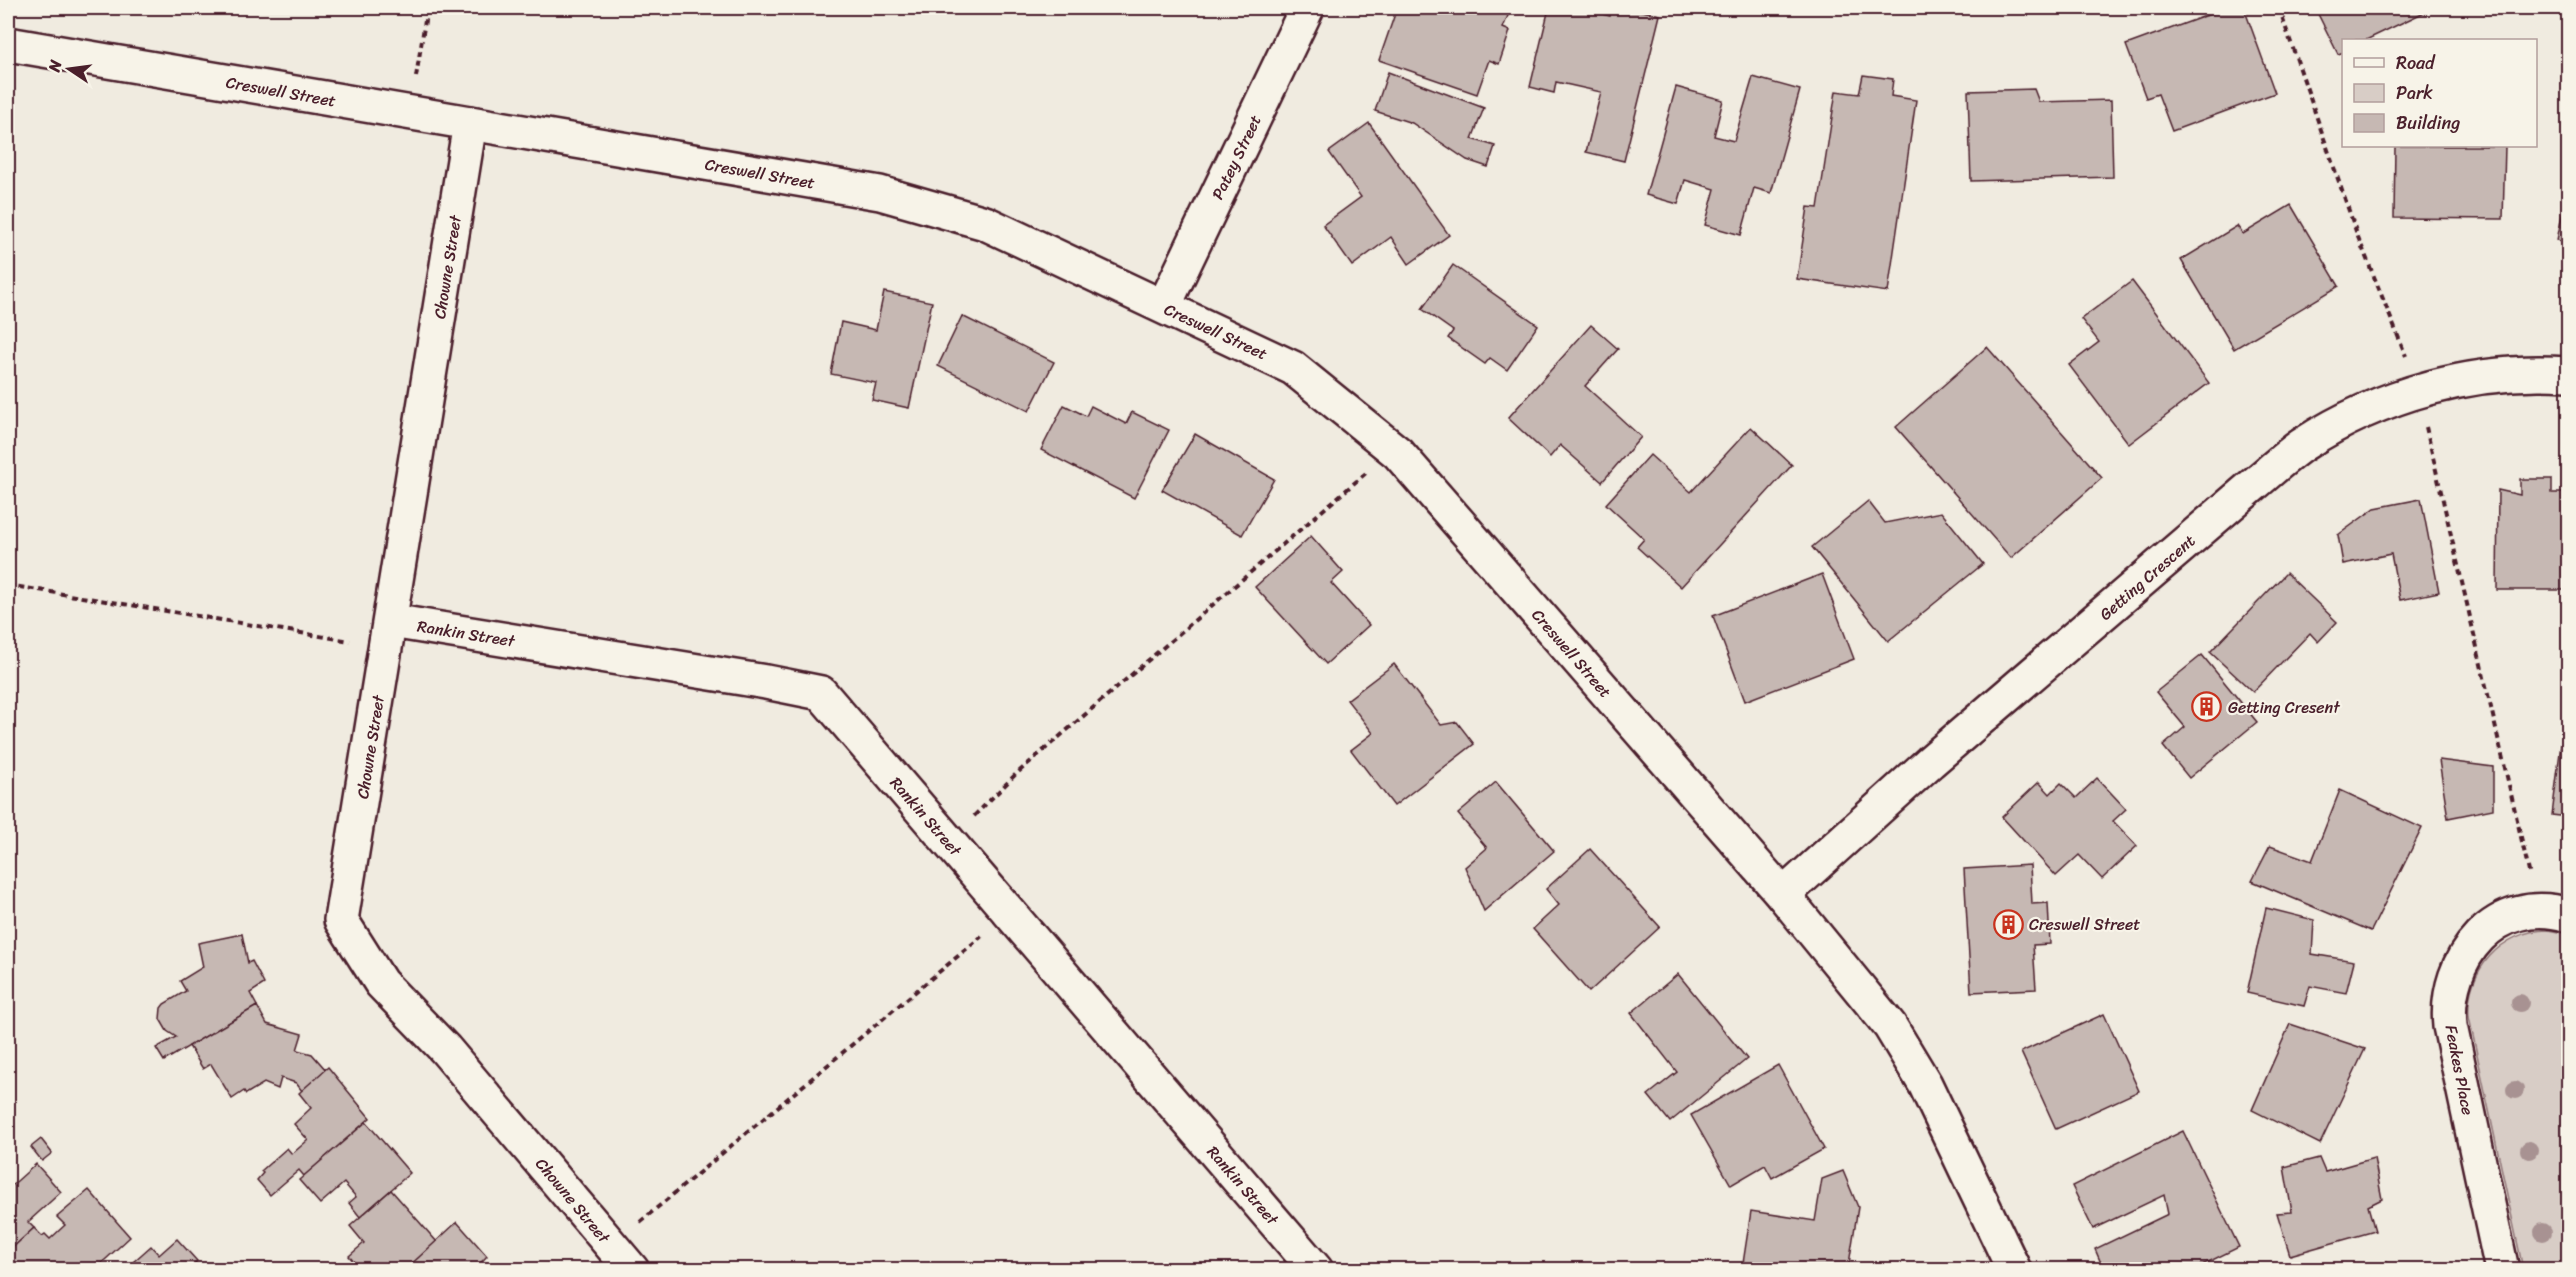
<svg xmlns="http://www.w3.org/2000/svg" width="2576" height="1277" viewBox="0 0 2576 1277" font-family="Sriracha,sans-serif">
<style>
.green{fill:#d8cdc6;stroke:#917678;stroke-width:1.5}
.building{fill:#c6b8b3;stroke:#4a1f2b;stroke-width:1.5}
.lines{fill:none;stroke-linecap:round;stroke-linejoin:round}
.minor-casing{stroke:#4a1f2b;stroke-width:38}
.path{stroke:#4a1f2b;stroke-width:4;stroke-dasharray:6 4.5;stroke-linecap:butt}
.minor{stroke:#f7f3e8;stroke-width:33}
.tree{fill:#a89292}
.labels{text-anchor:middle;stroke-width:4.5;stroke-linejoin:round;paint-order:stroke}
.street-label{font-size:16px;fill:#4a1f2b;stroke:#f7f3e8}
.poi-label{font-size:16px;fill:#4a1f2b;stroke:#f7f3e8;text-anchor:start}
</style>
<rect width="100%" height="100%" fill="#f0ebe0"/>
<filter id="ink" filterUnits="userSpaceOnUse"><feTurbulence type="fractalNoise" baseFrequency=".0167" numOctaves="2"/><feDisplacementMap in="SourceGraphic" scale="12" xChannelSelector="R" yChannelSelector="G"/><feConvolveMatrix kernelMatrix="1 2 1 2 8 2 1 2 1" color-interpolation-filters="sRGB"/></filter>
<g filter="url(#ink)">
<path class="green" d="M2548,930L2568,934V1269H2523L2469,1017C2465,971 2502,930 2548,930Z"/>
<g class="building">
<polygon points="1397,8 1511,8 1503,28 1510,31 1499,64 1489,60 1477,94 1379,60"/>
<polygon points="1549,8 1578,8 1610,16 1612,8 1630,8 1660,15 1624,161 1586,152 1601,92 1556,82 1554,93 1530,87"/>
<polygon points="2227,8 2244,8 2275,93 2172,131 2158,94 2146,98 2126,45"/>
<polygon points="2315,8 2433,8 2366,40 2344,40 2344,52 2338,54"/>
<polygon points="1388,72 1484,108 1472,139 1495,146 1488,167 1467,160 1412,123 1375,111"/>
<polygon points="1863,75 1893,79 1891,96 1916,100 1888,292 1797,279 1808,207 1818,208 1836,91 1859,94"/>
<polygon points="1753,77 1800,90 1771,193 1754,188 1741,235 1705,225 1715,189 1685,180 1678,204 1646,195 1676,87 1723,100 1714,136 1734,141"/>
<polygon points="2034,89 2039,102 2111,100 2113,177 1971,181 1968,91"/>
<polygon points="1369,123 1449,235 1409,264 1391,237 1352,266 1323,225 1361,197 1329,152"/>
<polygon points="2395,146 2505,146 2503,219 2394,218"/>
<polygon points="2568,186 2568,243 2557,240"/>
<polygon points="2291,205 2339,286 2234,349 2181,260 2237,226 2243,234"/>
<polygon points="1453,265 1538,325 1507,370 1490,358 1485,364 1448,338 1453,331 1422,309"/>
<polygon points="2132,281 2209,383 2129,444 2069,365 2099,342 2081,319"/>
<polygon points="884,292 932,302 909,408 872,400 876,383 831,374 841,322 876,330"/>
<polygon points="962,316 1054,362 1029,411 938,366"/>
<polygon points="1591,325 1618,349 1585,386 1641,437 1602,482 1560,445 1550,457 1508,418"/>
<polygon points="1987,347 2102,478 2011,558 1896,427"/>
<polygon points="1064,405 1086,416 1091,406 1126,424 1132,412 1169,430 1134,498 1041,450"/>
<polygon points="1751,427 1792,465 1681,587 1637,547 1644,539 1606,504 1650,455 1691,492"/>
<polygon points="1195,434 1274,479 1242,535 1162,490"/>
<polygon points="2520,479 2552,479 2552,493 2568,493 2568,590 2497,590 2498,490 2520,495"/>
<polygon points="2421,499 2439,592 2400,600 2391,554 2343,564 2338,535 2375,508"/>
<polygon points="1868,501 1885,523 1941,512 1983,564 1888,641 1812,547"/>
<polygon points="1311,536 1343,572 1331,583 1369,625 1326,664 1255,587"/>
<polygon points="2286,573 2337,622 2318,642 2310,633 2253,692 2210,652"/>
<polygon points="1822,574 1854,659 1745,701 1713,616"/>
<polygon points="2202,655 2257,722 2189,778 2163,746 2185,727 2156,692"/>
<polygon points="1394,664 1441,725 1457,722 1474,744 1394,806 1351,750 1373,733 1347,700"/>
<polygon points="2561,744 2568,745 2568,817 2552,815"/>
<polygon points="2439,760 2493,767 2493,809 2448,818"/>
<polygon points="2097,778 2126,809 2113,821 2137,846 2102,879 2079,855 2056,876 2002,817 2039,782 2050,794 2061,783 2076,798"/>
<polygon points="1496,782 1554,851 1484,911 1465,867 1487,848 1458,814"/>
<polygon points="2340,790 2422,828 2371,931 2252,881 2270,846 2312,861"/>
<polygon points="1590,849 1660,927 1589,992 1533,929 1559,905 1546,889"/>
<polygon points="2030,865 2032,904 2048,903 2050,944 2033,945 2036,989 1971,992 1964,869"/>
<polygon points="2266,908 2314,920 2312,954 2354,961 2346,993 2310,986 2304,1006 2247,993"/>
<polygon points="242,934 248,963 252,961 264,984 250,993 257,1006 164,1061 156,1048 176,1037 167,1031 160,1019 161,1008 164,1004 186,991 180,981 203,967 198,943"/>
<polygon points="1678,974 1747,1059 1670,1122 1648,1095 1677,1072 1631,1013"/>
<polygon points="257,1006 267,1024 302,1034 297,1050 312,1054 326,1070 302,1091 296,1083 281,1078 278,1089 264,1083 246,1094 244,1091 232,1099 211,1064 203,1069 189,1046"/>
<polygon points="2104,1014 2139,1091 2056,1129 2021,1052"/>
<polygon points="2290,1024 2365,1049 2320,1144 2252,1110"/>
<polygon points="1778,1065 1824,1149 1772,1178 1765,1165 1731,1185 1691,1115"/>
<polygon points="328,1067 370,1118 304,1176 299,1170 270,1195 257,1180 263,1173 261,1171 287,1148 292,1154 308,1140 294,1124 311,1108 299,1093"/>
<polygon points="366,1122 410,1173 360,1217 349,1203 356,1197 344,1183 320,1204 299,1180"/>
<polygon points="2183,1131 2239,1247 2192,1270 2104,1270 2095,1249 2168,1214 2164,1195 2093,1229 2072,1186"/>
<polygon points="41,1139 52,1153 42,1161 31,1147"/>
<polygon points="2319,1158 2325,1172 2374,1158 2382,1199 2368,1206 2375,1231 2290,1255 2277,1213 2292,1212 2284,1167"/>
<polygon points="36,1164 61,1192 28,1222 34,1228 8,1252 8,1189"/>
<polygon points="1843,1171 1858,1207 1848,1270 1742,1270 1751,1211 1815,1221 1822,1179"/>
<polygon points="89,1190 130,1237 94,1270 8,1270 8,1252 34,1228 42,1236 45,1234 50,1239 65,1225 57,1217"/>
<polygon points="391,1190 437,1242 405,1270 361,1270 349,1256 364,1243 350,1226"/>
<polygon points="457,1222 487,1256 474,1270 405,1270"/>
<polygon points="177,1239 197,1261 188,1270 124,1270 151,1246 159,1255"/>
<polygon points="2386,1262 2405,1270 2384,1270"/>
</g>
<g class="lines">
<defs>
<g id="minor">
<polyline points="8,44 880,193 985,223 1293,368 1398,453 1783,895 1890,1026 1925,1084 2014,1270"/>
<polyline points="470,123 341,920 381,983 445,1049 632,1270"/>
<polyline points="1164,306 1307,8"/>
<polyline points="391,621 766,682 821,693 1316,1270"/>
<path d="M1783,895L1930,762L2252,486C2269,472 2285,457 2302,445C2380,394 2476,367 2568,374"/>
<path d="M2502,1270L2450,1026C2443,958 2497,893 2568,915"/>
</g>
</defs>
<use href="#minor" class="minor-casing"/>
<g class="path">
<polyline points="2279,8 2358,237 2406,356"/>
<polyline points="416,77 427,8"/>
<polyline points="2426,427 2530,876"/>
<polyline points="8,585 350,641"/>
<polyline points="974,816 1016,774 1366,473"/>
<polyline points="640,1222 982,936"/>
</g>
<use href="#minor" class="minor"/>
</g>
<g class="tree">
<circle cx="2520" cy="1003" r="9"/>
<circle cx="2515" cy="1090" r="9"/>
<circle cx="2529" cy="1150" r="9"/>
<circle cx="2543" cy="1232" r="9"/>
</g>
</g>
<defs>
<symbol id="building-ring" viewBox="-11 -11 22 22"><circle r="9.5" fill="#f7f3e8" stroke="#c8321e" stroke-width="1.5"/><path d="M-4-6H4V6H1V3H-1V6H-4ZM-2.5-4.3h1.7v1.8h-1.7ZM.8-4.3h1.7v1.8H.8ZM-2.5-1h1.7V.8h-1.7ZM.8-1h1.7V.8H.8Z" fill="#c8321e"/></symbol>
</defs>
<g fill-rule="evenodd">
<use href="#building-ring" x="2190" y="690" width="33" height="33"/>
<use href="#building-ring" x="1992" y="908" width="33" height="33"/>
</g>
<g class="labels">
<g class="street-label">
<text transform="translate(281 91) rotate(10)" y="6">Creswell Street</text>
<text transform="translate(1236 157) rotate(-64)" y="6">Patey Street</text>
<text transform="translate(760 173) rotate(10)" y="6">Creswell Street</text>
<text transform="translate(447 267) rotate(-81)" y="6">Chowne Street</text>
<text transform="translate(1216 331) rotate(25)" y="6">Creswell Street</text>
<text transform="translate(2147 577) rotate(-41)" y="6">Getting Crescent</text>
<text transform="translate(466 633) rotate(9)" y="6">Rankin Street</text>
<text transform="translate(1572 653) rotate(49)" y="6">Creswell Street</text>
<text transform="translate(370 747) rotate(-81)" y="6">Chowne Street</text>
<text transform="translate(926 816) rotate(49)" y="6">Rankin Street</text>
<text transform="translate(2460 1070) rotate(79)" y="6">Feakes Place</text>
<text transform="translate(1243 1185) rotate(49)" y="6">Rankin Street</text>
<text transform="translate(573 1200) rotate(50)" y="6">Chowne Street</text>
</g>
<g class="poi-label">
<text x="2228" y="713">Getting Cresent</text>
<text x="2029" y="930">Creswell Street</text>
</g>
</g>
<rect width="2576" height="1277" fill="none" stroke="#f7f3e8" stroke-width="30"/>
<rect x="15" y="15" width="2546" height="1247" fill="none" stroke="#4a1f2b" stroke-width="2" filter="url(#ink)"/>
<rect x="2342" y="39" width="195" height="108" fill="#f7f3e8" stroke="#b29e9c" stroke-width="1.5"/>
<rect x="2354" y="58" width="30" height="9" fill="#f7f3e8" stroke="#b29e9c" stroke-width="1.5"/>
<text x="2396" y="69" font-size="18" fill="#4a1f2b">Road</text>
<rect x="2354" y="84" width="30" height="18" fill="#d8cdc6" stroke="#b29e9c" stroke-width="1.5"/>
<text x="2396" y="99" font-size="18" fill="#4a1f2b">Park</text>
<rect x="2354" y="114" width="30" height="18" fill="#c6b8b3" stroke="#b29e9c" stroke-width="1.5"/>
<text x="2396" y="129" font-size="18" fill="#4a1f2b">Building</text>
<g transform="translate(69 69) rotate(283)" stroke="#f7f3e8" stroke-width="4.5" paint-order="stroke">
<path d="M0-4.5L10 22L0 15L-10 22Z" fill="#4a1f2b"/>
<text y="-9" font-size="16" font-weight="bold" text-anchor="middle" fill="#4a1f2b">N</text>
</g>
</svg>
